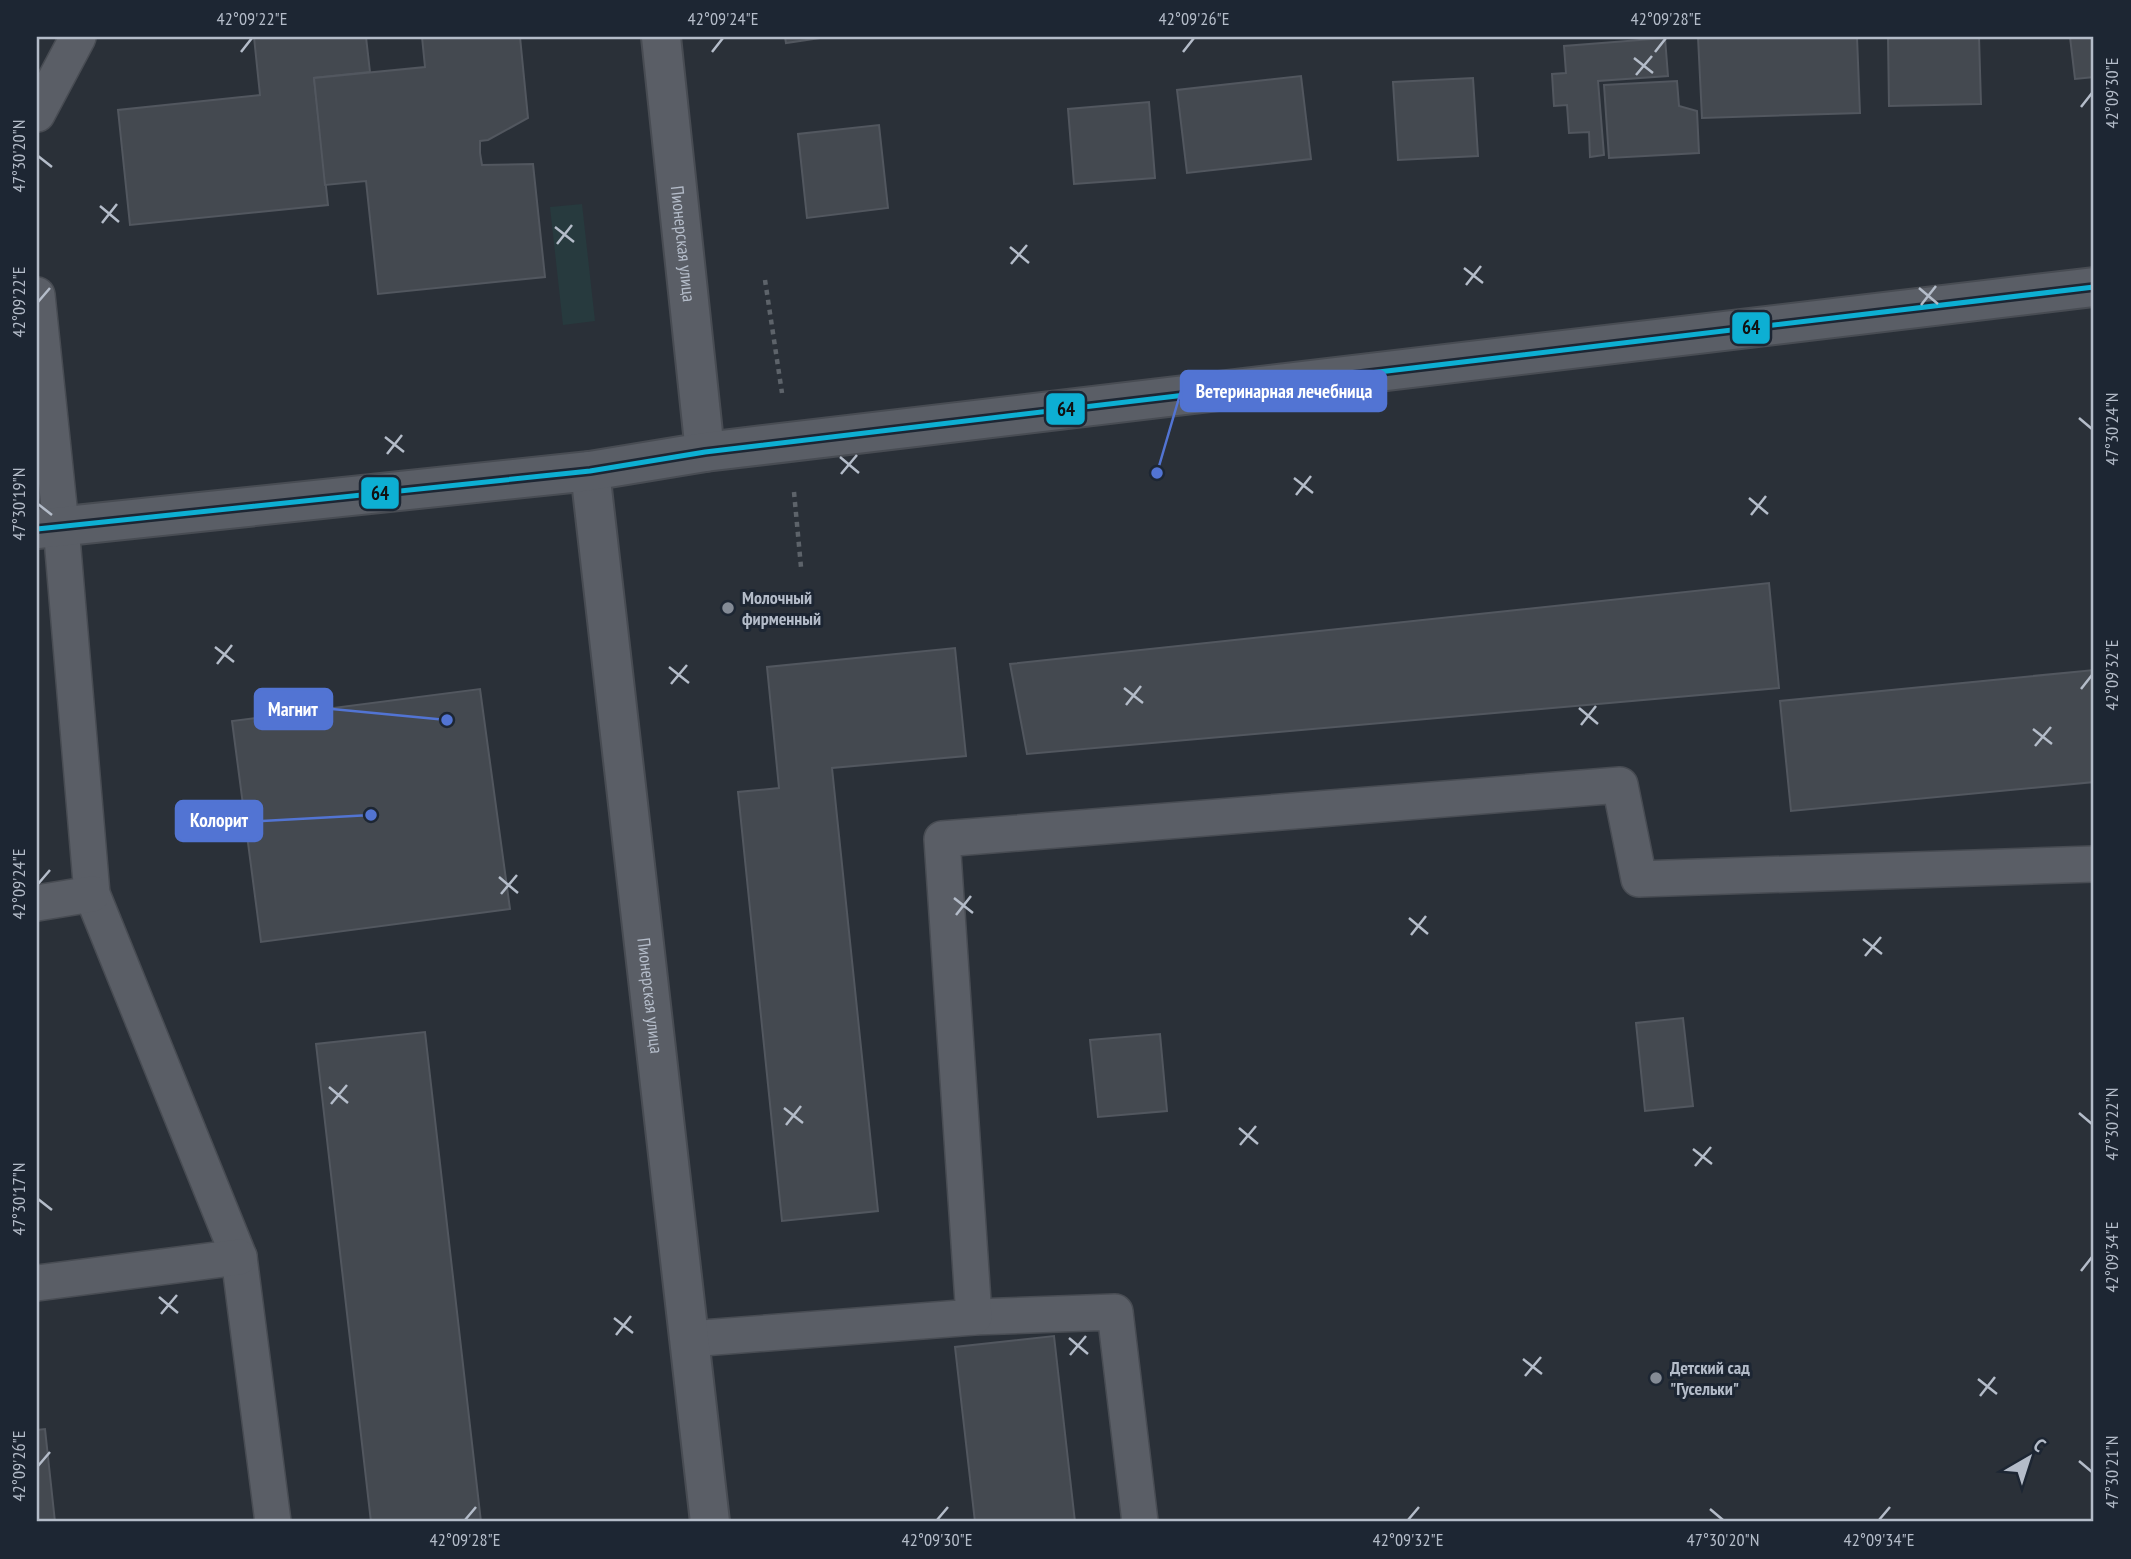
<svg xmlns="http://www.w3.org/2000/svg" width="2131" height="1559" viewBox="0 0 2131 1559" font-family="'PT Sans Narrow',sans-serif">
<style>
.green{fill:#273a3e}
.building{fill:#444950;stroke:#52575f;stroke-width:2}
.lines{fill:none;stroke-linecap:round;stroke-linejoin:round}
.service-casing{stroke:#484c53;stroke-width:38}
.minor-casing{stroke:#484c53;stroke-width:42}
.tertiary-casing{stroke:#484c53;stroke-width:42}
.path{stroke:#5d636a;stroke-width:4.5;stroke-dasharray:5 5;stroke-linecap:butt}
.service{stroke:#5a5e66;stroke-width:35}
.minor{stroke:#5a5e66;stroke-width:38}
.tertiary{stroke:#5a5e66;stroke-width:38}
.bus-1-casing{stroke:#1d2633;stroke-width:10}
.bus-1{stroke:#0dafd3;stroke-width:5}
.ticks{fill:none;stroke:#b4bcc9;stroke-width:2.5}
.poi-dot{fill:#848b96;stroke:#1d2633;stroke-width:2.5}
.labels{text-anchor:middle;stroke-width:6;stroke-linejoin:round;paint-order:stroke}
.street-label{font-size:18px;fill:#b4bcc9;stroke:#1d2633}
.poi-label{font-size:18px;font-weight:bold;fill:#b4bcc9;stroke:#1d2633;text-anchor:start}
.leader{fill:none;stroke:#5274d3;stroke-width:2.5}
.callout-dot{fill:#5274d3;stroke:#1d2633;stroke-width:2.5}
.callout{fill:#5274d3;stroke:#5274d3;stroke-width:2.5}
.callout-label{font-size:19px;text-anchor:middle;font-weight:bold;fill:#fff}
.line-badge{stroke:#1d2633;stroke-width:2.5}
.pale-badge-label{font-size:19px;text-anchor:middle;font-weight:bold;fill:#111}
.neatline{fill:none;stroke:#b4bcc9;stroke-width:2.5}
.ticks-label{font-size:18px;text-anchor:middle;fill:#b4bcc9}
</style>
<rect width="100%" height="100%" fill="#2a3038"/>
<polygon class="green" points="582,204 595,321 563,325 550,207"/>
<g class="building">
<polygon points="254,37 366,37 370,72 314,78 328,205 130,225 118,110 260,95"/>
<polygon points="422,37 520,37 528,118 488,140 480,141 480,153 482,165 533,164 545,277 378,294 366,181 325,185 314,78 425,67"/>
<polygon points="785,37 827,37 786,43"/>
<polygon points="1698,37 1857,37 1860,113 1702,118"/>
<polygon points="1888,37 1979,37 1981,104 1889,106"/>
<polygon points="2070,37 2094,37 2094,77 2075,79"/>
<polygon points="1665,38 1668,76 1598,81 1604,155 1590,157 1589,132 1569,133 1567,105 1554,106 1552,74 1566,73 1564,46"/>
<polygon points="1301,76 1311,159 1187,173 1177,90"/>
<polygon points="1473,78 1478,156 1398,160 1393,82"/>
<polygon points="1677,81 1679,106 1697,111 1699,153 1609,158 1604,85"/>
<polygon points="1149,102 1155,178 1074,184 1068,109"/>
<polygon points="879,125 888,208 807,218 798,134"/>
<polygon points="1769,583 1779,688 1027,754 1010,664"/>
<polygon points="955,648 966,756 832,768 878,1211 782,1221 738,792 779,788 767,667"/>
<polygon points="2094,670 2094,782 1791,811 1780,701"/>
<polygon points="480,689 510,909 261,942 232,721"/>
<polygon points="1683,1018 1693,1106 1645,1111 1636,1023"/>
<polygon points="425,1032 481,1522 371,1522 316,1044"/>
<polygon points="1160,1034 1167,1111 1098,1117 1090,1040"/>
<polygon points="1054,1336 1075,1522 975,1522 955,1347"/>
<polygon points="45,1429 55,1522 37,1522 37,1430"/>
</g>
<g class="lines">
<defs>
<g id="service">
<polyline points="37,114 78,37"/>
<polyline points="37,295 61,526 92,894 239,1257 273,1522"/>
<polyline points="37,903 92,894"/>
<polyline points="37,1283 239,1257"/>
<polyline points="974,1317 1115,1312 1140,1522"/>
<polyline points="689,1339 974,1317 942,839 1620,785 1639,879 2094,864"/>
</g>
<g id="minor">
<path id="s1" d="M590,471L710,1522"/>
</g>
<g id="tertiary">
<path id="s2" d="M661,37L705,452"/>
<polyline points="37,529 590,471 705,452 2094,287"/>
</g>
</defs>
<use href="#service" class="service-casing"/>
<use href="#minor" class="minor-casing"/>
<use href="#tertiary" class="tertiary-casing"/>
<g class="path">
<polyline points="765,280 782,393"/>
<polyline points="794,492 801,567"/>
</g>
<use href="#service" class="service"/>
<use href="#minor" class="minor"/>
<use href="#tertiary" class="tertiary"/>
<defs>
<polyline id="bus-1" points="37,529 590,471 705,452 2094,287"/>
</defs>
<use href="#bus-1" class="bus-1-casing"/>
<use href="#bus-1" class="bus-1"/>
</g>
<path class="ticks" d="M241,52L252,38M712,52L723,38M1183,52L1194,38M1655,52L1666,38M1634,58L1653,73M1636,75L1652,56M2081,107L2092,93M38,156L52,167M100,206L119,222M102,223L117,204M555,227L574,242M557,244L572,225M1010,247L1029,263M1011,264L1027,245M1464,268L1483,283M1466,285L1481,266M1919,288L1938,304M38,302L50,288M1921,305L1936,286M2079,418L2092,429M385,437L404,452M387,454L402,435M840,457L859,473M841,474L857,455M1294,478L1313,493M1296,495L1311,476M1749,498L1768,514M38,504L52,515M1751,515L1766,496M215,647L234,662M217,664L232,645M669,667L689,683M671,684L687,665M1124,688L1143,703M2081,689L2092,675M1126,705L1141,686M1579,708L1598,724M1581,725L1596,706M2033,729L2052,744M2035,746L2051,727M499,877L518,893M38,884L50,870M501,894L517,875M954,898L973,913M956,915L971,896M1409,918L1428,934M1411,935L1426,916M1863,939L1882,954M1865,956L1881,937M329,1087L348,1103M331,1104L347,1085M784,1108L803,1123M2079,1113L2092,1124M786,1125L801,1106M1239,1128L1258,1144M1240,1145L1256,1126M1693,1149L1712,1164M1695,1166L1711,1147M38,1199L52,1210M2081,1271L2092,1257M159,1297L178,1313M161,1314L177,1295M614,1318L633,1333M616,1335L631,1316M1069,1338L1088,1354M1070,1355L1086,1336M1523,1359L1542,1374M1525,1376L1541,1357M1978,1379L1997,1394M1980,1396L1995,1377M2079,1461L2092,1472M38,1466L50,1452M1710,1509L1723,1520M465,1520L476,1507M937,1520L948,1507M1408,1520L1419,1507M1879,1520L1890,1507"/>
<g class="poi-dot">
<circle cx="728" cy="608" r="7"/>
<circle cx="1656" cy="1378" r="7"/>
</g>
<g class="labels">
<g class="street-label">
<text dy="6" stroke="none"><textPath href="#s2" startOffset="208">Пионерская улица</textPath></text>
<text dy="6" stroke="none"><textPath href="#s1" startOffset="528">Пионерская улица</textPath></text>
</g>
<g class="poi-label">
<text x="742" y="604">Молочный<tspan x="742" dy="21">фирменный</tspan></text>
<text x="1670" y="1374">Детский сад<tspan x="1670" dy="21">"Гусельки"</tspan></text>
</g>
</g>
<path class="leader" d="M1157 473L1181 391M447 720L332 709M371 815L262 821"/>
<g class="callout-dot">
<circle cx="1157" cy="473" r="7"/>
<circle cx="447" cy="720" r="7"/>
<circle cx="371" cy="815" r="7"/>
</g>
<g class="callout">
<rect x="1181" y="371" width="205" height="40" rx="7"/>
<rect x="255" y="689" width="77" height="40" rx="7"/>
<rect x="176" y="801" width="86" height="40" rx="7"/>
</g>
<g class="callout-label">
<text x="1284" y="398">Ветеринарная лечебница</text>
<text x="293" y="716">Магнит</text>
<text x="219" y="827">Колорит</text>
</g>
<g class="line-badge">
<rect x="1731" y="311" width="40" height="34" rx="7" fill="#0dafd3"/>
<rect x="1045" y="392" width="41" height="34" rx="7" fill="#0dafd3"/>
<rect x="360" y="476" width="40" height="34" rx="7" fill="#0dafd3"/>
</g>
<g class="pale-badge-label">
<text x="1751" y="334">64</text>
<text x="1066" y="416">64</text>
<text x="380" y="500">64</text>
</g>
<rect width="2131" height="1559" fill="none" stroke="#1d2633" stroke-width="77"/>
<g transform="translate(2029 1458) rotate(39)" stroke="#1d2633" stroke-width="5" paint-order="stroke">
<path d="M0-5L12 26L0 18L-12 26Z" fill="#b4bcc9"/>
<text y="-10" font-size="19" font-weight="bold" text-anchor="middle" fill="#b4bcc9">С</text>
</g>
<rect x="38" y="38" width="2054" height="1482" class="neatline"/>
<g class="ticks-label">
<text x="252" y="25">42°09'22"E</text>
<text x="723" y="25">42°09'24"E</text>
<text x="1194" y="25">42°09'26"E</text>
<text x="1666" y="25">42°09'28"E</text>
<text transform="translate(2112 93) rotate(-90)" y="6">42°09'30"E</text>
<text transform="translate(19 156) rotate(-90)" y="6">47°30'20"N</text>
<text transform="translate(19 302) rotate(-90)" y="6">42°09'22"E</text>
<text transform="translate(2112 429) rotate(-90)" y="6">47°30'24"N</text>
<text transform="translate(19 504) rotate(-90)" y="6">47°30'19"N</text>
<text transform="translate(2112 675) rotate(-90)" y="6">42°09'32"E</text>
<text transform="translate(19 884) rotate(-90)" y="6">42°09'24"E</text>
<text transform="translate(2112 1124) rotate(-90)" y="6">47°30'22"N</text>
<text transform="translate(19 1199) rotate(-90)" y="6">47°30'17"N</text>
<text transform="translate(2112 1257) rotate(-90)" y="6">42°09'34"E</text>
<text transform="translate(19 1466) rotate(-90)" y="6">42°09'26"E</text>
<text transform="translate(2112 1472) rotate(-90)" y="6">47°30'21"N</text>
<text x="465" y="1546">42°09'28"E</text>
<text x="937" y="1546">42°09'30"E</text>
<text x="1408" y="1546">42°09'32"E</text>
<text x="1723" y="1546">47°30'20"N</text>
<text x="1879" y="1546">42°09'34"E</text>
</g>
</svg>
